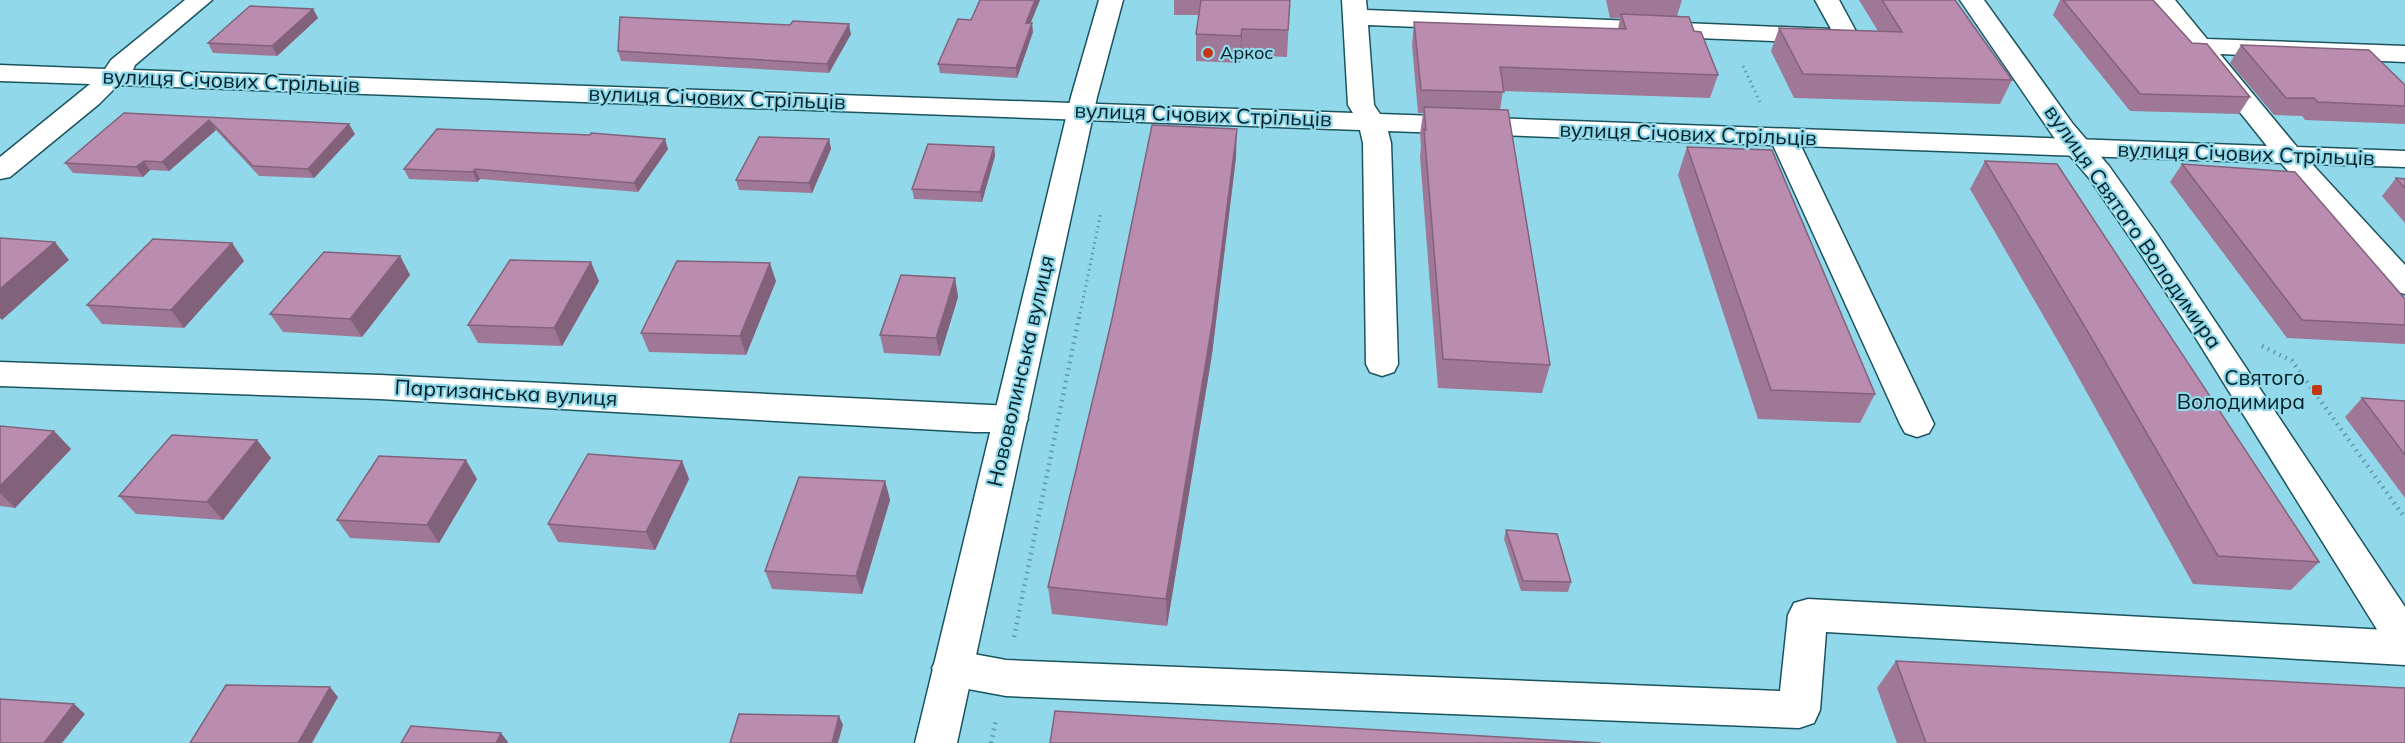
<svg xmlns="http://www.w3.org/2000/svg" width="2405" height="743" viewBox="0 0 2405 743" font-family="Mulish,sans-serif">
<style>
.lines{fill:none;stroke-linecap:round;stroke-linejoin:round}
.street-casing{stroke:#1b545f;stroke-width:3}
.secondary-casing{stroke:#1b545f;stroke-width:3}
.path-far1{stroke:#5f98a6;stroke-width:3;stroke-dasharray:1.5 4;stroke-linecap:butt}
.path{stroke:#5f98a6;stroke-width:4.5;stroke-dasharray:1.5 5;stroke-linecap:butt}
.street{fill:#fff;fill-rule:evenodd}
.secondary{fill:#fff;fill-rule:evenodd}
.wall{fill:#a07897}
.shaded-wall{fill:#82627b}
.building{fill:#ba8cb0;stroke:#82627b;stroke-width:1.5}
.poi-dot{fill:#c23817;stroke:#91d9ea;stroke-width:2}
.labels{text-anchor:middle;stroke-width:4.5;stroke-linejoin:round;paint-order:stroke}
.far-poi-label{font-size:18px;fill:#001d23;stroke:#91d9ea;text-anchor:start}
.street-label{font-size:21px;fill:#001d23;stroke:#91d9ea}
.poi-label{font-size:21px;fill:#001d23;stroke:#91d9ea;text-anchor:end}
</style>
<rect width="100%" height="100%" fill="#91d9ea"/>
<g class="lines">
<defs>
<g id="street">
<polygon points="185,0 212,0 135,65 133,70 1353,113 1348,105 1342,0 1366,0 1367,10 1831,29 1815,0 1839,0 1859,37 1856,42 1847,44 1368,25 1374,105 1380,114 2267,146 2150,0 2175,0 2207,39 2405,46 2405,62 2220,54 2297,147 2405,151 2405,167 2312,164 2405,265 2405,294 2394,291 2281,163 1801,146 1934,424 1929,433 1917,437 1905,433 1900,424 1773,145 1388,131 1391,143 1398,364 1394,372 1382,376 1370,372 1366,364 1363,143 1360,130 118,85 99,104 10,177 0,179 0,157 90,84 0,81 0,65 105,69 111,60"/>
<polygon points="0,362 380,375 1011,406 1023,410 1028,419 1023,428 1011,432 975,432 380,399 0,386"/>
<polygon points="1808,599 2405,631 2405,665 1826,632 1820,710 1814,723 1799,728 1006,696 952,686 938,680 932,668 938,656 952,650 1006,660 1780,691 1788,615 1794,603"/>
</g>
<g id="secondary">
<polygon points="1099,0 1123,0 1097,97 957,743 915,743 1071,97"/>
<polygon points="1960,0 1984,0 2073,124 2109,166 2155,231 2405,607 2405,657 2391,652 2197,340 2135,245 2089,178 2053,136"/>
</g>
</defs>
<use href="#street" class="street-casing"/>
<use href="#secondary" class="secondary-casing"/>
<g class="path-far1">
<polyline points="1743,66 1760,102"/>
<polyline points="1079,319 1101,212"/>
</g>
<g class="path">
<polyline points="2262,346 2292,361 2405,518"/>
<polyline points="1014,637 1079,317"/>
<polyline points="991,743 996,720"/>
</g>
<use href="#street" class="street"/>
<use href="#secondary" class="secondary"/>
</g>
<g class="wall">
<polygon points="1040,0 1030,23 1033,32 1017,78 940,73 938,64 971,20"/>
<polygon points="1174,0 1290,0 1287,57 1241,55 1240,63 1196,61 1196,34 1199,15 1174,15"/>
<polygon points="1606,0 1682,0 1677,16 1694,31 1718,75 1710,98 1503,91 1500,110 1550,365 1542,393 1438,388 1420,157 1421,146 1420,134 1423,113 1418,113 1412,45 1414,22 1618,29 1620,18 1610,18"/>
<polygon points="1859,0 1955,0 2012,80 2000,104 1794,98 1771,51 1779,28 1878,31"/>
<polygon points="2060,0 2153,0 2192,43 2250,97 2239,114 2130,111 2053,15"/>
<polygon points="313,9 318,18 277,56 213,53 208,43"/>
<polygon points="851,34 829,73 621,61 618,51"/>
<polygon points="2241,45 2405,85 2405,124 2305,120 2302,116 2274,115 2230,63"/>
<polygon points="124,113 355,134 314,178 259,176 216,130 169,171 150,170 143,177 73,173 65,163"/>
<polygon points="829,139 831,149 812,193 739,190 736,180"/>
<polygon points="994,147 995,156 982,202 914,199 912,189"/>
<polygon points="1687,147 1875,394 1860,423 1758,419 1678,175"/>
<polygon points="668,149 638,192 480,179 477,182 409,179 404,169"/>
<polygon points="1236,157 1212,354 1167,626 1052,614 1048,587"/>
<polygon points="1985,161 2319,562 2291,590 2193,584 2066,355 1970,189"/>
<polygon points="2182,164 2405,299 2405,344 2287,338 2170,182"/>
<polygon points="2396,178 2405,179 2405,223 2382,196"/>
<polygon points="232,243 244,261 184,328 102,324 87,305"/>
<polygon points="400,256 410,275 362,337 283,332 270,314"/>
<polygon points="955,278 958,297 940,356 884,353 880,335"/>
<polygon points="599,281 562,346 478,343 468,325"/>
<polygon points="776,281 746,355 649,352 641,333"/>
<polygon points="2362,398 2405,401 2405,498 2345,417"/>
<polygon points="0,426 54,431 71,449 15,508 0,506"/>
<polygon points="257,440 271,458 223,520 136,514 119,496"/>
<polygon points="682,461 689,479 655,550 558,542 548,524"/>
<polygon points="477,479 439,543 350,538 337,520"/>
<polygon points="885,481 890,500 862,594 772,589 765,571"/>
<polygon points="1506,530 1571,582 1568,592 1521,591 1504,539"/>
<polygon points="1896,661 2405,743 1897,743 1877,688"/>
</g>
<g class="shaded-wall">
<polygon points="1035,0 1040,0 1027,32 1026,23"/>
<polygon points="313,9 318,18 277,56 272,46"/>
<polygon points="1032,23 1033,32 1017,78 1016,68"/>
<polygon points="849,24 851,34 829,73 827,64"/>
<polygon points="1242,29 1241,55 1240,63 1241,36"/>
<polygon points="209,120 216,130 169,171 162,162"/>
<polygon points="349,124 355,134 314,178 308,169"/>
<polygon points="1237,129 1236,157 1212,354 1167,626 1166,599"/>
<polygon points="665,139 668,149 638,192 634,183"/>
<polygon points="829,139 831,149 812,193 809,183"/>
<polygon points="994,147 995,156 982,202 980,192"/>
<polygon points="144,161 150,170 143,177 136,167"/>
<polygon points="475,169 480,179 477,182 473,172"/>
<polygon points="55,242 69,260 2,320 0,318 0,289"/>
<polygon points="232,243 244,261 184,328 171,310"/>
<polygon points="400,256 410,275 362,337 350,319"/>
<polygon points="591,262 599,281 562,346 554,328"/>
<polygon points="770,263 776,281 746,355 740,336"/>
<polygon points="955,278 958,297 940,356 936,338"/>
<polygon points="54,431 71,449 15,508 0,493 0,486"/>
<polygon points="257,440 271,458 223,520 207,502"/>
<polygon points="466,460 477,479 439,543 427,525"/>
<polygon points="682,461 689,479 655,550 646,532"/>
<polygon points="885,481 890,500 862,594 856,576"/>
<polygon points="330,687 338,697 312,743 298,743"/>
<polygon points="74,704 85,714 62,743 44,743"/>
<polygon points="839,716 843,725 838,743 832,743"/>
<polygon points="501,733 508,742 508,743 496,743"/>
</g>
<g class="building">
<polygon points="980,0 1035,0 1026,23 1032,23 1016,68 938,64 958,19 971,20"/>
<polygon points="1201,0 1290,0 1288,30 1242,29 1241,36 1196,34"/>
<polygon points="1882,0 1955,0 2012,80 1803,74 1779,28 1902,32"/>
<polygon points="2063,0 2153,0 2192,43 2207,44 2250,97 2140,94"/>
<polygon points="250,6 313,9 272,46 208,43"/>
<polygon points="1621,14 1689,17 1694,31 1701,32 1718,75 1500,67 1504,92 1421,90 1414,22 1626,29"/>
<polygon points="620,17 790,25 793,21 849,24 827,64 618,51"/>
<polygon points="2241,45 2369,50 2405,85 2405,106 2318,102 2314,98 2286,98"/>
<polygon points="1424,107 1508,110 1550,365 1443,359 1424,129 1426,130"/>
<polygon points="124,113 349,124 308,169 253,166 209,120 162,162 144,161 136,167 65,163"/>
<polygon points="1152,125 1237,129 1212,325 1166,599 1048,587 1112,319"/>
<polygon points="437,129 590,135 591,133 665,139 634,183 475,169 473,172 404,169"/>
<polygon points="759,137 829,139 809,183 736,180"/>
<polygon points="928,144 994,147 980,192 912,189"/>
<polygon points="1687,147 1772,150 1875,394 1771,390"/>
<polygon points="1985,161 2057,164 2319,562 2218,556 2085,327"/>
<polygon points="2182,164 2295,172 2405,299 2405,325 2302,320"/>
<polygon points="2396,178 2405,179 2405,188"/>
<polygon points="0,238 55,242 0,289"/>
<polygon points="153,239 232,243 171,310 87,305"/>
<polygon points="324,252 400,256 350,319 270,314"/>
<polygon points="510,260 591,262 554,328 468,325"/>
<polygon points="677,261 770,263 740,336 641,333"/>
<polygon points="901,275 955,278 936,338 880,335"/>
<polygon points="2362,398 2405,401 2405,455"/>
<polygon points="0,426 54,431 0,486"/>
<polygon points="172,435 257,440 207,502 119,496"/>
<polygon points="588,454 682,461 646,532 548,524"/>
<polygon points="379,456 466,460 427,525 337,520"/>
<polygon points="799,477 885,481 856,576 765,571"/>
<polygon points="1506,530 1557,534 1571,582 1523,581"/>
<polygon points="1896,661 2405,688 2405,743 1926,743"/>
<polygon points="226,685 330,687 298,743 190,743"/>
<polygon points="0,699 74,704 44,743 0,743"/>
<polygon points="1055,711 1601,743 1050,743"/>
<polygon points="739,714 839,716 832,743 730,743"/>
<polygon points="411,726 501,733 496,743 401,743"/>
</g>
<g class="poi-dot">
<circle cx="1208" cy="53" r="6"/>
<rect x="2311" y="384" width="12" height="12" rx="3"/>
</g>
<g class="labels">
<g class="far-poi-label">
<text x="1220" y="59">Аркос</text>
</g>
<g class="street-label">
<text transform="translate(231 81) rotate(2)" y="7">вулиця Січових Стрільців</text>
<text transform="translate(717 98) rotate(2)" y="7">вулиця Січових Стрільців</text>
<text transform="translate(1203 115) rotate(2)" y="7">вулиця Січових Стрільців</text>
<text transform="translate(1688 134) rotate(2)" y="7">вулиця Січових Стрільців</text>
<text transform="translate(2246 154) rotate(2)" y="7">вулиця Січових Стрільців</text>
<text transform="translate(2133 227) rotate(55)" y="7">вулиця Святого Володимира</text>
<text transform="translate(1021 371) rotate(-77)" y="7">Нововолинська вулиця</text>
<text transform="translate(506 393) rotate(3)" y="7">Партизанська вулиця</text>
</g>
<g class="poi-label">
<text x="2305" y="385">Святого<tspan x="2305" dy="24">Володимира</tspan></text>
</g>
</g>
</svg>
